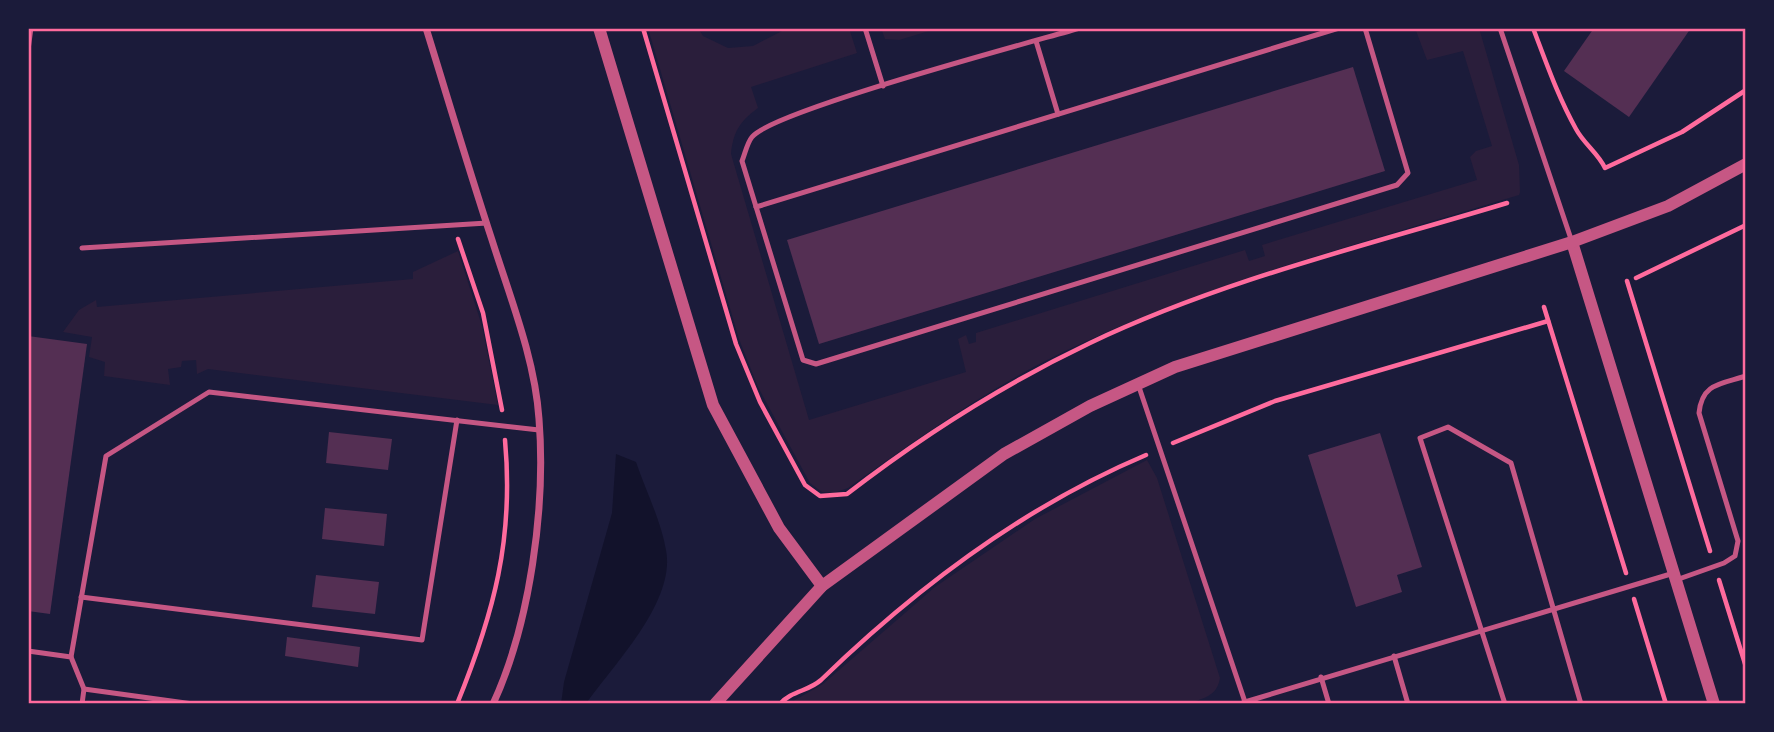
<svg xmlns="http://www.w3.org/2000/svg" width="1774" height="732" viewBox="0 0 1774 732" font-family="'DM Sans',sans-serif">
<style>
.green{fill:#2a1e3b}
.water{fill:#12122b}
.building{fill:#542f53}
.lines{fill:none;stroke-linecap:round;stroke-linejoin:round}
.path{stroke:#ff6b9d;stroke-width:4.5}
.service{stroke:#c65784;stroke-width:5}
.minor{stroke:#c65784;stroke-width:7}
.tertiary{stroke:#c65784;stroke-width:12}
.neatline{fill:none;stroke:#ff6b9d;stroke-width:2.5}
</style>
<rect width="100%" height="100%" fill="#1b1b3a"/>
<g class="green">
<path d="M648,28H698L703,36L728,48L753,46L788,28H849L857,53L751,87L758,108C740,121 733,132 731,154L809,420L966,372L958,339L966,335L969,344L976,342V333L1245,250L1249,261L1265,256L1262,245L1477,180L1470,157L1476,151L1492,146L1463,51L1427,60L1415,28H1479L1519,165L1520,192L1519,195C1366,242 1209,282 1063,352C987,389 917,439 848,488L833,493L822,492L810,483L758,387L739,339Z"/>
<polygon points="881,28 939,28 899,40 885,39"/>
<polygon points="458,251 482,326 498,405 208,369 197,374 196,360 182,361 181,367 168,369 170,385 104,376 105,362 89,357 92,337 63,332 79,310 96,300 97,307 413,279 413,272"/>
<path d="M1147,460L1157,478L1220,678C1217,697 1202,699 1185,704H788L823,684L935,587L1035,519Z"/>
</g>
<path class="water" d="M616,454L636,462C646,491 661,521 666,550C676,602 614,664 586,704H561L564,682L612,513Z"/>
<g class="building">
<polygon points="1594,28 1691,28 1629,117 1564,71"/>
<polygon points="1353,67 1385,171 819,344 787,240"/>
<polygon points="28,336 87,344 50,614 28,611"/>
<polygon points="329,432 392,439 388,470 326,463"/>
<polygon points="1380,433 1422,567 1397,575 1402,592 1356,607 1308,455"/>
<polygon points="325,508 387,514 384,546 322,539"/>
<polygon points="316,575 379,582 375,614 312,607"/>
<polygon points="287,637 360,647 358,667 285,656"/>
</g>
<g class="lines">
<g class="path">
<path d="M643,28L736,344L760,402L805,485L820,496L847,494C922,436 1004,384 1090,343C1222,280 1368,245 1507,203"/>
<path d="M1533,28C1546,62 1558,97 1576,129C1584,144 1598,153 1605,168L1682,132L1746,90"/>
<polyline points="458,239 483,313 502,410"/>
<polyline points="1636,278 1746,225"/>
<polyline points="1627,281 1710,551"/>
<polyline points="1544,307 1626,573"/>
<polyline points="1173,443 1275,401 1548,321"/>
<polyline points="1719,580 1746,667"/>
<polyline points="1634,599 1666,704"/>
<path d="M457,704C494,613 514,539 505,440"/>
<path d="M780,704C791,691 809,691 821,680C915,589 1025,506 1146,455"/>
</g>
<g class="service">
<polyline points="865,28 883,86"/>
<path d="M1080,28C1032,42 772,111 752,137C747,143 745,154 742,161L803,360L816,364L1397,185L1408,173L1365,28"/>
<polyline points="1500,28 1572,242"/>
<polyline points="1036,41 1058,114"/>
<polyline points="28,50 31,28"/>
<polyline points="756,207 1339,28"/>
<polyline points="82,248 487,223"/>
<polyline points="1138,384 1245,702 1240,704"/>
<path d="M1676,580L1724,563L1735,556L1738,541L1699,413C1702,383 1721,384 1746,376"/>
<polyline points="81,597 422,640 457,420"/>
<polyline points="28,651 71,657 84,689 193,704"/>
<polyline points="1394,656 1408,704"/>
<polyline points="71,657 106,456 209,392 539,430"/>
<polyline points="1321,677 1329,704"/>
<polyline points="1245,702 1674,573"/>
<polyline points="82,704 84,689"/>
<polyline points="1505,704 1420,438 1448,427 1511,463 1581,704"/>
</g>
<path class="minor" d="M426,28C448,99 469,170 492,240C510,297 535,359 539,419C546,507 530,624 493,704"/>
<g class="tertiary">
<polyline points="599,28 713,405 779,528 822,586"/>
<polyline points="1572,242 1714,704"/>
<polyline points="715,704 822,586 1004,454 1090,406 1175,367 1572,242 1668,206 1746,164"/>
</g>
</g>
<rect width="1774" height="732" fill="none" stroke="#1b1b3a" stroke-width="60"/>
<rect x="30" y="30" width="1714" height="672" class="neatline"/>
</svg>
